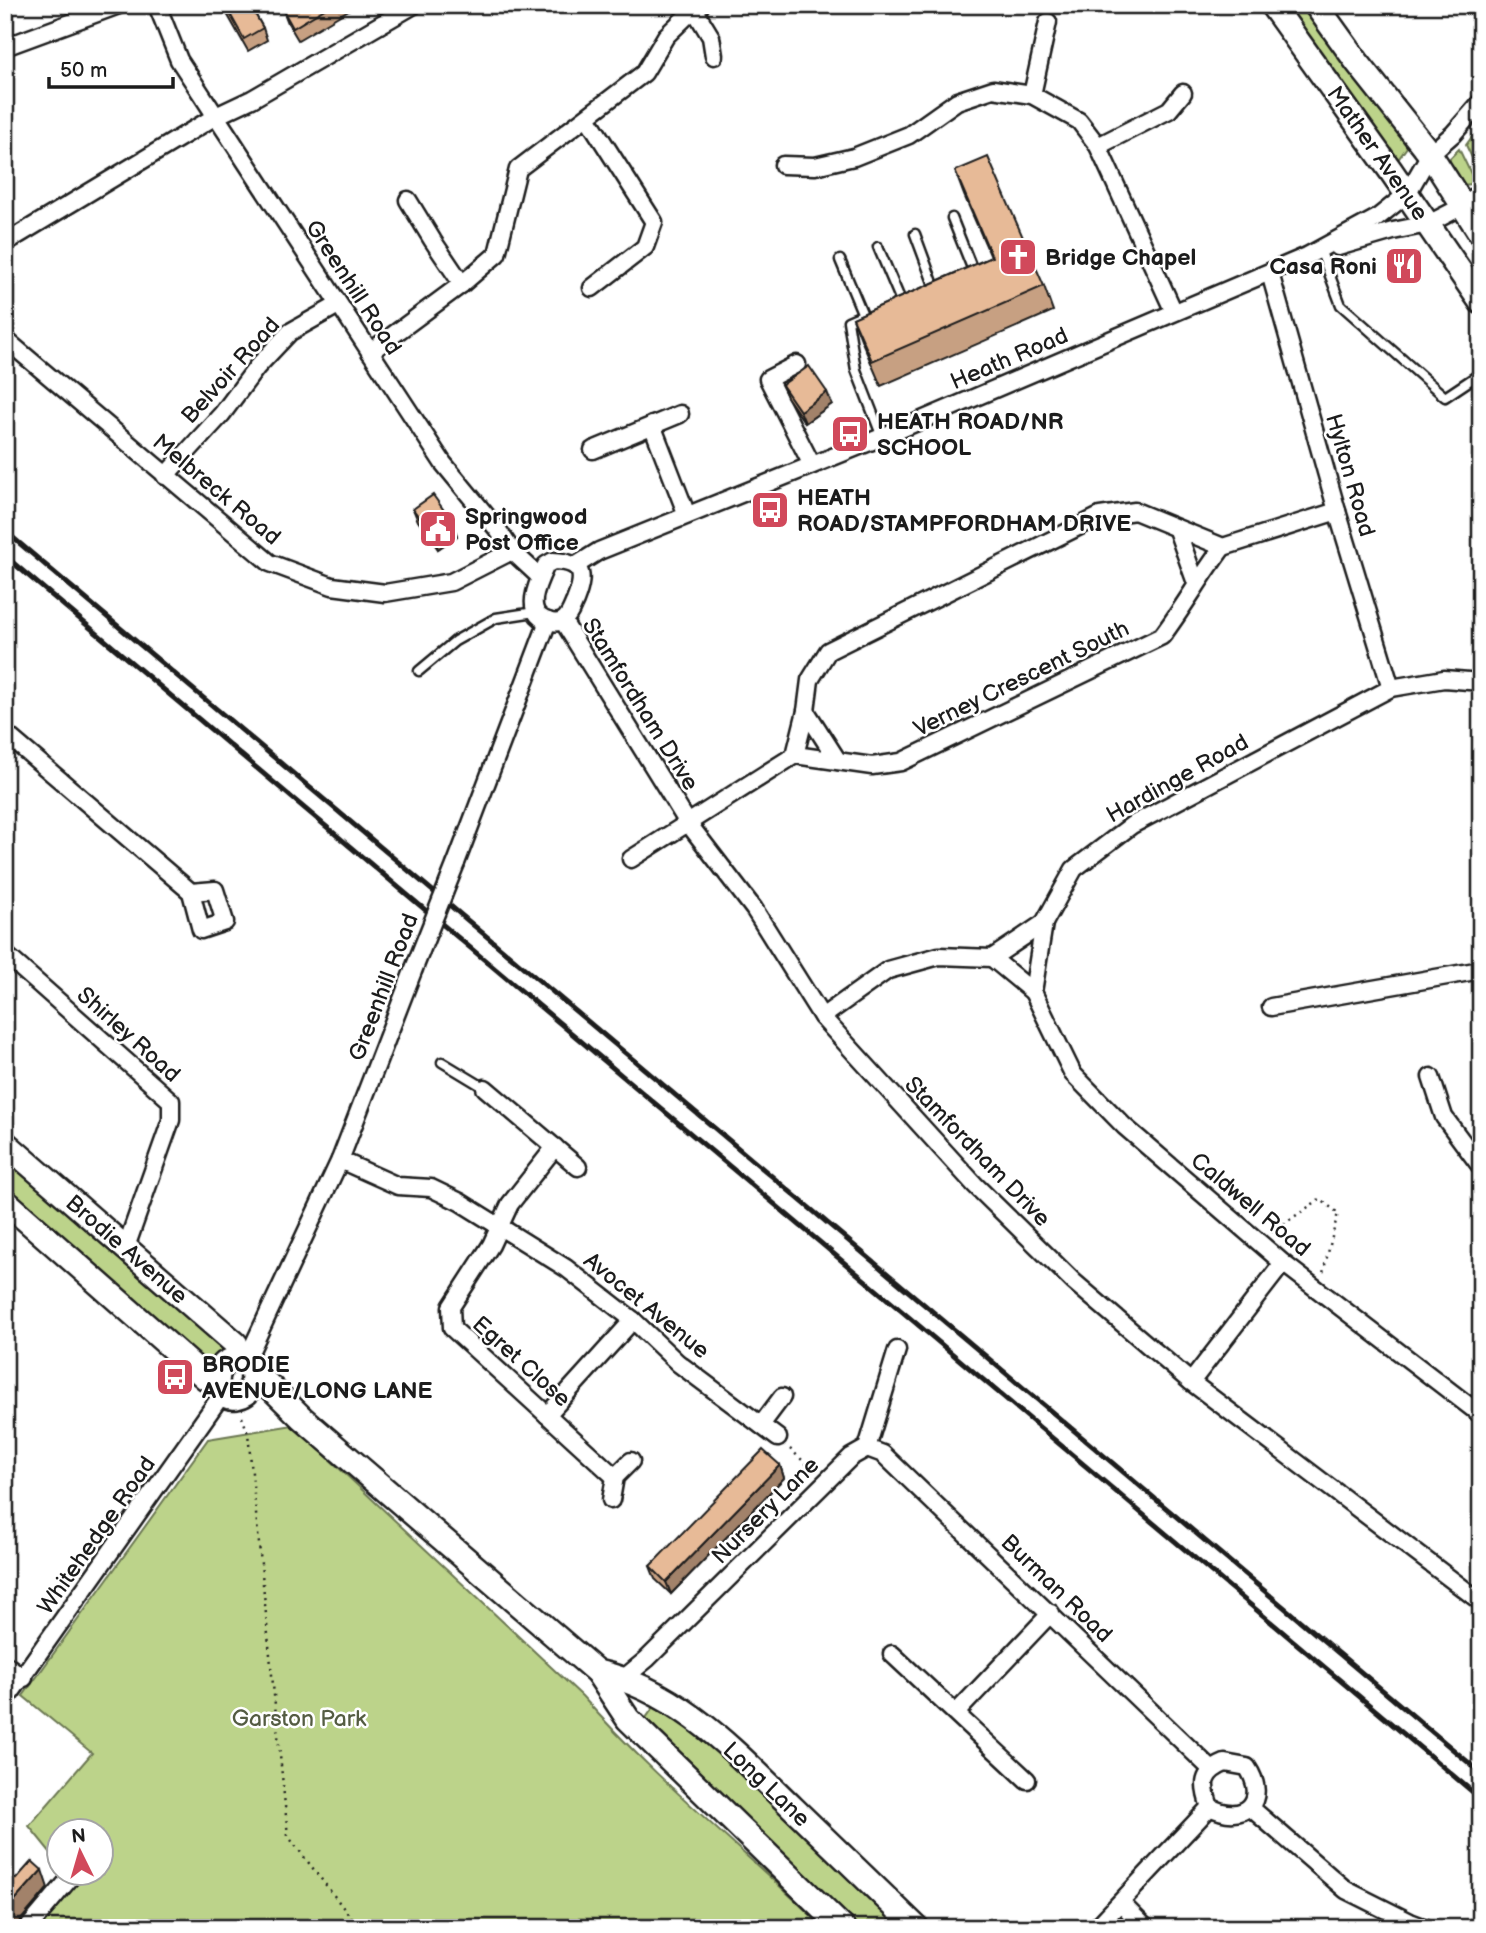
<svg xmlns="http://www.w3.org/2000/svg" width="1486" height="1933" viewBox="0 0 1486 1933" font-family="'Balsamiq Sans',sans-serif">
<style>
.green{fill:#bcd38a;stroke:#6c7853;stroke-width:2}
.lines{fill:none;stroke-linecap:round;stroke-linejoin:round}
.lane-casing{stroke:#1c1c1c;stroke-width:13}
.street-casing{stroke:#1c1c1c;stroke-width:21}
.secondary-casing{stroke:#1c1c1c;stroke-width:28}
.path{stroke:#1c1c1c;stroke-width:2.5;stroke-dasharray:2 5;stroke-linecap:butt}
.lane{stroke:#fff;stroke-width:8}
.street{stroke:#fff;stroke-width:16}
.secondary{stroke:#fff;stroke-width:23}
.rail{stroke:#1c1c1c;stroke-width:5}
.street-bridge-casing{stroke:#1c1c1c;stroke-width:21;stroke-linecap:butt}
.street-bridge{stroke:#fff;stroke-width:16}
.wall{fill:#c7a082;stroke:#1c1c1c;stroke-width:2}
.shaded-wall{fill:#a2826a;stroke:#1c1c1c;stroke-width:2}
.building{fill:#e7ba97;stroke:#1c1c1c;stroke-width:2}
.labels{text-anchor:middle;stroke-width:5;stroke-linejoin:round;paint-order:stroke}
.street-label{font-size:23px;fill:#1c1c1c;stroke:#fff}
.poi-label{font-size:23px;font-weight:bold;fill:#1c1c1c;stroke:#fff;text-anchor:start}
.park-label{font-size:23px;fill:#545c42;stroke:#fff}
</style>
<rect width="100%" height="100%" fill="#fff"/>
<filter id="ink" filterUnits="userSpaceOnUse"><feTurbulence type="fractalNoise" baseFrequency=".0143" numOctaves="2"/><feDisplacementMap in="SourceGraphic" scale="14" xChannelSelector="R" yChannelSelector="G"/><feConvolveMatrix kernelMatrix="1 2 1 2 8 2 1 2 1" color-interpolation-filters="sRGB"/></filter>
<g filter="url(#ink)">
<g class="green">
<polygon points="1280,5 1309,5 1407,147 1397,161"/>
<polygon points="1481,124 1481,177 1466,145"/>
<polygon points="1459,149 1473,178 1471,184 1463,185 1449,164 1450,158"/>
<polygon points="5,1154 227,1344 209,1367 5,1189"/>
<path d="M293,1425L582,1696C656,1780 744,1850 824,1928H42L33,1918L68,1874H102V1832H60L59,1863L29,1826L92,1753L23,1696L208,1439Z"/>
<polygon points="656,1704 726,1753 906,1928 859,1928 646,1718"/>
</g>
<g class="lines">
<defs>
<g id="lane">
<polyline points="952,218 974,273 972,274"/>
<polyline points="915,234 935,288"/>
<polyline points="878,247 901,301"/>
<polyline points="1321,252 1341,305 1445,397 1481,373"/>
<polyline points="840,260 863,315"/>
<polyline points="862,315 848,321 856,370 882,437"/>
<polyline points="419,671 455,641 496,618 535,612"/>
<polyline points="442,1062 485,1088"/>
</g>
<g id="street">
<polyline points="157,5 179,60 443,463 498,530 512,551 540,577"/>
<polyline points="694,9 711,37 714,56"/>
<polyline points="5,47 119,5"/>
<polyline points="1032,95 1048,22"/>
<polyline points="587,117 654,222 645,247 592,288"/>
<polyline points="1098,146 1169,110 1183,93"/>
<polyline points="783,165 815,166 854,157 909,135 957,101 993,89 1032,95 1079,121 1098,146 1174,312"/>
<polyline points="408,200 433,241 462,284"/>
<polyline points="5,243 216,116 252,99 414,5"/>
<polyline points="1338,247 1393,231 1428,224 1463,206 1481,192"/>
<polyline points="1270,273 1337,511 1391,688"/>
<polyline points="5,339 270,563 332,586 385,593 451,582 512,551"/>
<polyline points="370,352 462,284 497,254 518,169 644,73 666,36 694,9 701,5"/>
<polyline points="797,364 768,379 812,465"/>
<polyline points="652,425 687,515"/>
<polyline points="593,450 680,414"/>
<polyline points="165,476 222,414 257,367 290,332 338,305"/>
<polyline points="1177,530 1196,583"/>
<path d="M553,561C585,562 585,576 575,601C572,607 570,615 564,620C559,623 553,623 548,621C522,613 538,582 546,565Z"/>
<polyline points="575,566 599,551 882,437 1307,256 1377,218 1407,194 1430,154 1453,134 1481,102"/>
<polyline points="563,621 688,823 754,909 822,1017 975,1185 1074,1282 1191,1382 1481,1602"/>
<polyline points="806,711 838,761"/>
<polyline points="5,733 191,892 201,930 225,922 215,890 191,892"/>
<path d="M795,755L872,766L901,762L1162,636C1184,607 1201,576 1223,547"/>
<polyline points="631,859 795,755 806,711 810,680 828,651 1100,516 1135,511 1223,547 1337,511"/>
<polyline points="456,863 548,621"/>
<polyline points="1044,923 1033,992 1073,1074 1124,1126 1283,1263 1481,1415"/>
<polyline points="5,954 171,1101 171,1120 126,1247"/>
<polyline points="992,958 1033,992"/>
<polyline points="1271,1007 1481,970"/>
<polyline points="822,1017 888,970 939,956 992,958 1044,923 1074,869 1132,825 1391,688 1444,679 1481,682"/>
<polyline points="1431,1077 1444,1117 1481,1167"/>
<polyline points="485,1088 578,1167"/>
<polyline points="555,1147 510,1204 491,1245 451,1307 452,1328 615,1477"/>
<polyline points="340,1160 398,1186 431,1188 460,1202 566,1268 633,1320 678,1363 778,1438"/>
<polyline points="245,1363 340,1160 413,971"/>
<polyline points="1191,1382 1283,1263"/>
<polyline points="547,1415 633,1320"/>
<polyline points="761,1425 782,1397"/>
<polyline points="867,1448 883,1454 1211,1769"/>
<polyline points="611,1500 615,1477 631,1461"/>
<polyline points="892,1654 1027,1780"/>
<polyline points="5,1664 24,1678"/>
<polyline points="624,1678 647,1659 851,1457 867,1448 897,1350"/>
<polyline points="5,1701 223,1393"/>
<polyline points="956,1713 1051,1613"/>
<path d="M1225,1763L1247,1767C1270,1801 1244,1825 1210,1807C1202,1785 1201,1773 1225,1763Z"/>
<polyline points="1251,1808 1346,1890 1410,1922 1426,1928"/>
<polyline points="1121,1903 1146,1928"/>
<polyline points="28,1928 71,1877"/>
<polyline points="1096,1928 1210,1807"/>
</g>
<g id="secondary">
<polyline points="1272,5 1391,171 1481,302"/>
<polyline points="1316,5 1357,62 1430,154 1481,234"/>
<polyline points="5,1143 236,1344 239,1361"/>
<polyline points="5,1201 206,1378 217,1378"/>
<path d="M252,1371C255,1383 250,1395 237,1397C203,1401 217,1342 249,1366L302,1418L597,1672L628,1719L843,1928"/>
<path d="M597,1672C679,1690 735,1752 793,1808C834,1848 876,1888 917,1928"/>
</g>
</defs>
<use href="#lane" class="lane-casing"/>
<use href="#street" class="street-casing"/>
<use href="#secondary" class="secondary-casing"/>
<g class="path">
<polyline points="1272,1232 1320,1199 1338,1213 1323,1273"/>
<polyline points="242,1417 248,1433 288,1836 359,1928"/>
<polyline points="790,1449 813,1470"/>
</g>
<use href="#lane" class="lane"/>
<use href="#street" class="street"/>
<use href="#secondary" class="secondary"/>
<g class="rail">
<polyline points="5,531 1481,1773"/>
<polyline points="5,556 1481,1799"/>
</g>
<defs>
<polyline id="street-bridge" points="413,971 456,863"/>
</defs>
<use href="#street-bridge" class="street-bridge-casing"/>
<use href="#street-bridge" class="street-bridge"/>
</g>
<g class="wall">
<polygon points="222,5 250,5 263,28 267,40 248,51"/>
<polygon points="292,5 357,5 298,40 288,23 283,10"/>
<polygon points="955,171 1044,286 1053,311 881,386 862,342 853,318 991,257 964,195"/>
<polygon points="782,385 832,404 805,423 787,397"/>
<polygon points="413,509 453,523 457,536 438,549 418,521"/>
<polygon points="780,1465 784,1478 671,1594 655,1579 650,1566"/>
</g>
<g class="shaded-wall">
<polygon points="827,392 832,404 805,423 800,411"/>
<polygon points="453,523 457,536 438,549 434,537"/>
<polygon points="780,1465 784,1478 671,1594 666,1582"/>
<polygon points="42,1870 48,1888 14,1928 5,1928 5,1911"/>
</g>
<g class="building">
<polygon points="225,5 250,5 263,28 244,39"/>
<polygon points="292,5 331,5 293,28 283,10"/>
<polygon points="988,157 1044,286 872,361 853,318 992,257 955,171"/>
<polygon points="809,366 827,392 800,411 782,385"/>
<polygon points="433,495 453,523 434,537 413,509"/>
<polygon points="763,1450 780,1465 666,1582 650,1566"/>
<polygon points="32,1861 42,1870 5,1911 5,1869 16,1879"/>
</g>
</g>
<defs>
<symbol id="church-square" viewBox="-11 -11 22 22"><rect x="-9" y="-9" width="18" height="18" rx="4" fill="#d1495b" stroke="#fff"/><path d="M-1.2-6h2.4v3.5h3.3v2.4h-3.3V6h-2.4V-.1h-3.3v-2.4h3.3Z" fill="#fff"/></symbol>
<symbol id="restaurant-square" viewBox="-11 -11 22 22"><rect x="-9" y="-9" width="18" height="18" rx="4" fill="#d1495b" stroke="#fff"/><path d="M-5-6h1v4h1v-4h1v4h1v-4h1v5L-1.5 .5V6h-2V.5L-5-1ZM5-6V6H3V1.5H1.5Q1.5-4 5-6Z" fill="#fff"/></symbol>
<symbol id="bus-square" viewBox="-11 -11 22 22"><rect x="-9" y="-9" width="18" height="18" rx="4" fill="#d1495b" stroke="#fff"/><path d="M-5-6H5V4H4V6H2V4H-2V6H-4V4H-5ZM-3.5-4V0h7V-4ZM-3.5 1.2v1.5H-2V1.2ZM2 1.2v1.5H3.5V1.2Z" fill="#fff"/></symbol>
<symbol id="civic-square" viewBox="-11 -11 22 22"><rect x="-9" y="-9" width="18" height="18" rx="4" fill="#d1495b" stroke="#fff"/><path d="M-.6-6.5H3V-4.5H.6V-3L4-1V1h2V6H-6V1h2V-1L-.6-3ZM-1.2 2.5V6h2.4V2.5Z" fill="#fff"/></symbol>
</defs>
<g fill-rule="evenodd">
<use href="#church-square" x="996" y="235" width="44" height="44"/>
<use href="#restaurant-square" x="1382" y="244" width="44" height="44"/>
<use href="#bus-square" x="828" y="412" width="44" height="44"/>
<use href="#bus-square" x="748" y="488" width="44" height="44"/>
<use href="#civic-square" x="416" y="507" width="44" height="44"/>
<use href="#bus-square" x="153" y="1355" width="44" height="44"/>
</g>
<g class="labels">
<g class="street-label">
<text transform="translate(1378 153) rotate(55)" y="8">Mather Avenue</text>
<text transform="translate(354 287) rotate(57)" y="8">Greenhill Road</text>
<text transform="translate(1009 358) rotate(-23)" y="8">Heath Road</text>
<text transform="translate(230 370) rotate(-48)" y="8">Belvoir Road</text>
<text transform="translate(1351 475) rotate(74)" y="8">Hylton Road</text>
<text transform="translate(217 489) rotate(40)" y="8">Melbreck Road</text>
<text transform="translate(1021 678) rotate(-26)" y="8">Verney Crescent South</text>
<text transform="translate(641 704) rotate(58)" y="8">Stamfordham Drive</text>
<text transform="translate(1177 778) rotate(-29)" y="8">Hardinge Road</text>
<text transform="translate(383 987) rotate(-69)" y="8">Greenhill Road</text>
<text transform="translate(129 1034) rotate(42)" y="8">Shirley Road</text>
<text transform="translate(978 1151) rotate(46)" y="8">Stamfordham Drive</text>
<text transform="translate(1251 1204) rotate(40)" y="8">Caldwell Road</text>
<text transform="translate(127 1249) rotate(41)" y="8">Brodie Avenue</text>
<text transform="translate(647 1305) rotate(39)" y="8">Avocet Avenue</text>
<text transform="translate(522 1361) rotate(42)" y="8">Egret Close</text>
<text transform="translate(765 1510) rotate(-45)" y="8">Nursery Lane</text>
<text transform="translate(96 1535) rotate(-55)" y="8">Whitehedge Road</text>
<text transform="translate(1057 1588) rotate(44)" y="8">Burman Road</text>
<text transform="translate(767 1784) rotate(44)" y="8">Long Lane</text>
</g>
<g class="poi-label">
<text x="1045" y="265">Bridge Chapel</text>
<text x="1377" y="274" text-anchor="end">Casa Roni</text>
<text x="877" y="429">HEATH ROAD/NR<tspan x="877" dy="26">SCHOOL</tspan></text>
<text x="797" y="505">HEATH<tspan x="797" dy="26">ROAD/STAMPFORDHAM DRIVE</tspan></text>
<text x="465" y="524">Springwood<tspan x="465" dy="26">Post Office</tspan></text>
<text x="202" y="1372">BRODIE<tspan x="202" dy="26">AVENUE/LONG LANE</tspan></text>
</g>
<g class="park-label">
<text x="299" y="1726">Garston Park</text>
</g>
</g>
<rect width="1486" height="1933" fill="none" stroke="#fff" stroke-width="28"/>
<rect x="14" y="14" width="1458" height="1905" fill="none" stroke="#1c1c1c" stroke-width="2.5" filter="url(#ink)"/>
<g transform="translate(80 1852) rotate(355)"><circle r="33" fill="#ffffff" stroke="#a4a4a4" stroke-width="2"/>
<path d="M0-5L12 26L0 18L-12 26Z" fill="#d1495b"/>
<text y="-10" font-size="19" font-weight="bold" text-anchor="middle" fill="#1c1c1c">N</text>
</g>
<path d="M49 77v10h124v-10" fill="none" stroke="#1c1c1c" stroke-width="3.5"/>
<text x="60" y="77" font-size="21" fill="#1c1c1c" stroke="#ffffff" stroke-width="5" paint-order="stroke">50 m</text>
</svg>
